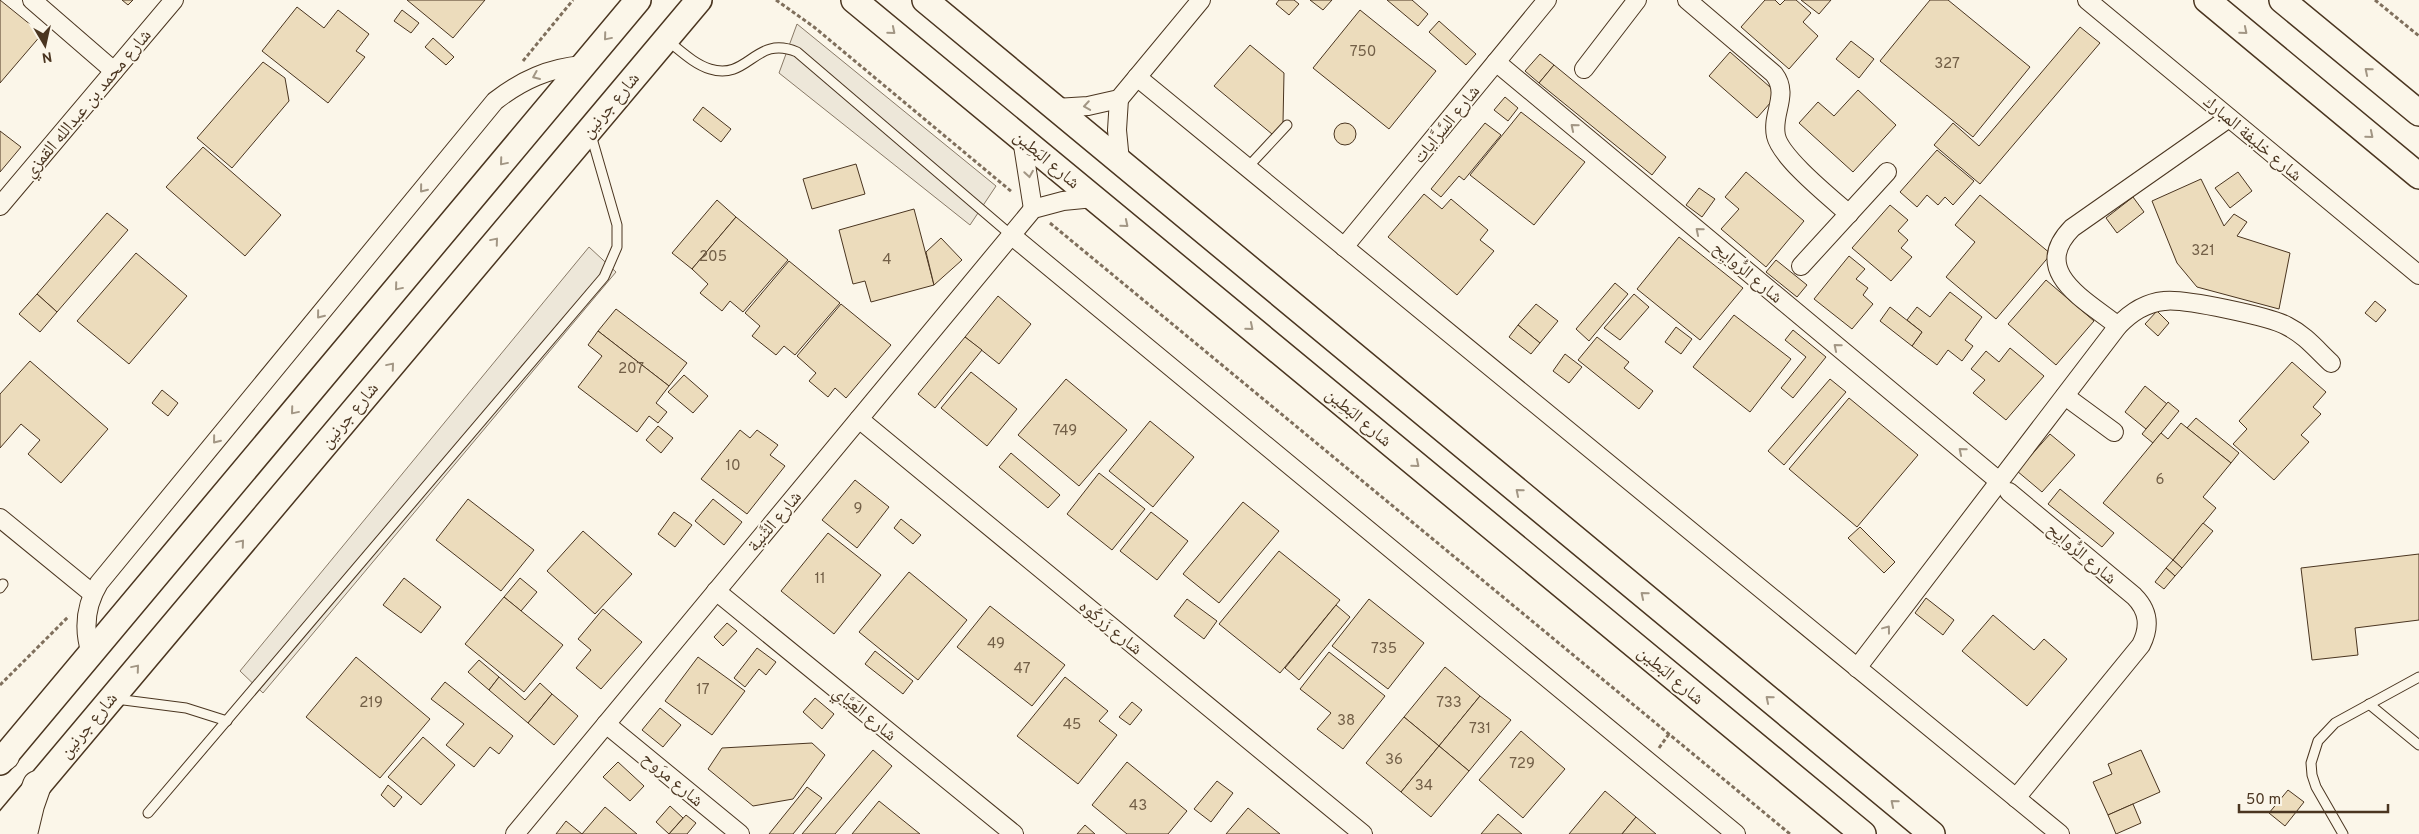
<svg xmlns="http://www.w3.org/2000/svg" width="2419" height="834" viewBox="0 0 2419 834" font-family="Overpass,'Noto Naskh Arabic',sans-serif">
<style>
.parking{fill:#ede7d9;stroke:#887966}
.building{fill:#ecdcbc;stroke:#4a3520}
.lines{fill:none;stroke-linecap:round;stroke-linejoin:round}
.lane-casing{stroke:#4a3520;stroke-width:11}
.street-casing{stroke:#4a3520;stroke-width:20}
.secondary-casing{stroke:#4a3520;stroke-width:28}
.highway-casing{stroke:#4a3520;stroke-width:30}
.path{stroke:#7f6f5c;stroke-width:3;stroke-dasharray:4 2.5;stroke-linecap:butt}
.lane{stroke:#fbf6e9;stroke-width:9}
.street{stroke:#fbf6e9;stroke-width:18}
.secondary{stroke:#fbf6e9;stroke-width:25}
.highway{stroke:#fbf6e9;stroke-width:28}
.oneway{stroke:#a29684}
.labels{text-anchor:middle;stroke-width:4;stroke-linejoin:round;paint-order:stroke}
.number-label{font-size:15px;fill:#725f47}
.street-label{font-size:18px;fill:#4a3520;stroke:#fbf6e9}
</style>
<rect width="100%" height="100%" fill="#fbf6e9"/>
<g class="parking">
<polygon points="797,24 996,186 970,225 779,73"/>
<polygon points="589,247 616,272 263,693 240,671"/>
</g>
<g class="building">
<polygon points="0,0 42,34 0,83"/>
<polygon points="122,0 133,0 128,5"/>
<polygon points="407,0 485,0 453,38"/>
<polygon points="1279,0 1294,0 1299,4 1289,15 1276,4"/>
<polygon points="1310,0 1332,0 1323,10"/>
<polygon points="1387,0 1412,0 1428,14 1418,26"/>
<polygon points="1765,0 1775,0 1780,5 1785,0 1796,0 1811,13 1803,22 1818,36 1789,69 1741,27"/>
<polygon points="1801,0 1831,0 1819,14"/>
<polygon points="1930,0 1948,0 2030,67 1973,137 1880,61"/>
<polygon points="297,7 324,28 338,10 369,34 356,51 365,57 328,103 262,51"/>
<polygon points="402,10 419,23 411,33 394,21"/>
<polygon points="1360,10 1436,71 1389,129 1313,68"/>
<polygon points="1439,21 1476,54 1466,65 1429,32"/>
<polygon points="2080,27 2100,43 1980,184 1934,145 1953,123 1979,146"/>
<polygon points="433,38 454,57 446,65 425,47"/>
<polygon points="1851,41 1874,59 1859,78 1836,59"/>
<polygon points="1250,45 1284,73 1283,123 1272,134 1214,86"/>
<polygon points="1730,52 1778,94 1757,118 1709,76"/>
<polygon points="1540,54 1554,65 1539,83 1525,71"/>
<polygon points="263,62 285,78 289,101 232,168 197,138"/>
<polygon points="1554,65 1666,157 1652,175 1539,83"/>
<polygon points="1858,90 1896,125 1853,172 1799,123 1818,102 1834,116"/>
<polygon points="1505,97 1518,108 1508,121 1494,110"/>
<polygon points="703,107 731,129 721,142 693,120"/>
<polygon points="1521,112 1585,162 1534,225 1470,175"/>
<circle cx="1345" cy="134" r="11"/>
<polygon points="1485,123 1501,135 1464,180 1459,176 1441,197 1431,189"/>
<polygon points="0,131 21,147 0,172"/>
<polygon points="203,147 281,215 245,256 166,187"/>
<polygon points="1937,150 1974,181 1953,205 1945,197 1938,205 1927,195 1917,207 1900,192"/>
<polygon points="856,164 865,194 812,209 803,179"/>
<polygon points="1746,172 1804,221 1766,267 1721,229 1739,209 1725,197"/>
<polygon points="2238,172 2252,191 2230,208 2215,188"/>
<polygon points="2201,179 2224,226 2234,214 2247,222 2237,236 2290,253 2279,309 2197,287 2177,263 2152,201"/>
<polygon points="1699,188 1715,199 1702,217 1686,205"/>
<polygon points="1424,194 1442,209 1451,199 1488,230 1480,240 1494,251 1457,295 1388,237"/>
<polygon points="1980,195 2051,254 1996,319 1946,277 1975,242 1955,225"/>
<polygon points="2133,197 2144,212 2117,233 2106,218"/>
<polygon points="717,200 736,217 692,269 672,253"/>
<polygon points="1890,205 1908,220 1898,231 1908,240 1901,248 1912,257 1891,281 1852,248"/>
<polygon points="914,209 934,285 871,302 865,281 853,284 839,230"/>
<polygon points="107,213 128,230 57,312 37,294"/>
<polygon points="736,217 788,260 743,312 730,301 722,311 700,293 708,284 692,269"/>
<polygon points="1679,237 1743,288 1700,340 1637,289"/>
<polygon points="941,238 962,260 934,285 926,252"/>
<polygon points="136,253 187,296 129,364 77,321"/>
<polygon points="1849,256 1865,269 1856,279 1868,288 1863,295 1873,304 1852,329 1814,299"/>
<polygon points="1776,260 1807,285 1797,297 1766,272"/>
<polygon points="789,261 840,303 795,355 784,346 776,355 752,336 760,326 745,313"/>
<polygon points="2046,280 2094,321 2056,365 2008,324"/>
<polygon points="1615,283 1628,294 1589,341 1576,329"/>
<polygon points="1950,292 1982,317 1965,340 1973,346 1962,361 1948,350 1937,365 1912,346 1922,332 1907,320 1917,307 1930,317"/>
<polygon points="37,294 57,312 40,332 19,314"/>
<polygon points="1634,294 1649,307 1620,340 1604,328"/>
<polygon points="998,296 1031,324 999,364 965,337"/>
<polygon points="2375,301 2386,310 2376,322 2365,313"/>
<polygon points="841,304 891,345 846,398 835,388 828,397 809,381 816,373 797,356"/>
<polygon points="1536,304 1558,321 1540,343 1518,325"/>
<polygon points="1890,307 1922,332 1912,346 1880,321"/>
<polygon points="616,309 687,363 669,386 598,331"/>
<polygon points="2157,311 2169,323 2158,336 2145,324"/>
<polygon points="1734,315 1791,359 1750,412 1693,367"/>
<polygon points="1518,325 1540,343 1531,354 1509,337"/>
<polygon points="1676,327 1692,339 1681,354 1665,342"/>
<polygon points="1793,330 1826,357 1793,398 1781,388 1806,357 1785,340"/>
<polygon points="598,331 669,386 656,403 667,412 658,423 649,416 637,432 578,387 602,356 588,345"/>
<polygon points="965,337 982,350 935,408 918,394"/>
<polygon points="1597,337 1629,362 1624,368 1653,391 1639,409 1578,360"/>
<polygon points="2010,348 2044,376 2006,420 1973,393 1985,380 1971,369 1986,351 1999,362"/>
<polygon points="1565,354 1582,367 1569,383 1553,371"/>
<polygon points="30,361 108,429 61,483 28,454 40,440 21,424 0,448 0,394"/>
<polygon points="2292,362 2326,392 2313,407 2321,414 2301,435 2309,442 2274,480 2233,444 2247,429 2239,421"/>
<polygon points="971,372 1017,409 987,446 941,408"/>
<polygon points="684,375 708,396 693,413 668,392"/>
<polygon points="1066,379 1127,430 1079,486 1018,435"/>
<polygon points="1830,379 1846,392 1784,465 1768,451"/>
<polygon points="2145,386 2167,404 2146,429 2125,412"/>
<polygon points="162,390 178,403 168,416 152,403"/>
<polygon points="1849,398 1918,455 1857,527 1789,469"/>
<polygon points="2168,402 2179,411 2153,443 2142,434"/>
<polygon points="2196,418 2239,453 2231,463 2187,428"/>
<polygon points="1150,421 1194,457 1153,507 1109,471"/>
<polygon points="2181,423 2231,463 2203,497 2216,508 2173,560 2103,503 2161,433 2168,439"/>
<polygon points="658,426 673,438 661,453 646,440"/>
<polygon points="740,430 750,438 757,430 778,445 770,455 785,466 747,514 701,479"/>
<polygon points="2050,434 2075,455 2042,492 2017,471"/>
<polygon points="1011,453 1060,495 1048,508 999,467"/>
<polygon points="1099,473 1145,509 1112,550 1067,514"/>
<polygon points="855,480 889,507 857,548 822,520"/>
<polygon points="2060,489 2114,533 2102,547 2048,504"/>
<polygon points="468,499 534,550 501,591 436,540"/>
<polygon points="713,499 742,522 724,545 695,521"/>
<polygon points="1243,502 1279,531 1219,603 1183,574"/>
<polygon points="674,512 692,525 675,547 658,534"/>
<polygon points="1151,512 1188,541 1157,580 1120,551"/>
<polygon points="901,519 921,535 913,544 894,528"/>
<polygon points="2203,523 2213,531 2182,568 2173,560"/>
<polygon points="1860,527 1895,562 1884,573 1848,538"/>
<polygon points="583,531 632,574 595,614 547,571"/>
<polygon points="828,533 881,575 834,634 781,591"/>
<polygon points="1279,551 1340,600 1280,673 1219,624"/>
<polygon points="2419,554 2419,620 2355,628 2358,655 2312,660 2301,568"/>
<polygon points="2173,560 2182,568 2175,576 2166,568"/>
<polygon points="2166,568 2175,576 2164,589 2155,582"/>
<polygon points="909,572 967,620 918,680 859,632"/>
<polygon points="404,578 441,607 421,633 383,605"/>
<polygon points="520,578 537,592 521,611 504,597"/>
<polygon points="504,597 563,645 524,692 465,644"/>
<polygon points="1926,598 1954,620 1943,635 1915,613"/>
<polygon points="1187,599 1217,621 1204,639 1174,616"/>
<polygon points="1369,599 1424,643 1388,689 1332,646"/>
<polygon points="1336,605 1350,617 1299,680 1285,668"/>
<polygon points="990,606 1065,665 1032,706 957,647"/>
<polygon points="603,609 642,642 601,689 576,668 591,650 578,639"/>
<polygon points="1993,615 2034,650 2044,639 2067,659 2027,706 1962,651"/>
<polygon points="727,623 737,631 723,646 714,637"/>
<polygon points="757,648 776,662 766,675 759,669 745,687 734,678"/>
<polygon points="875,651 913,681 903,694 865,664"/>
<polygon points="1329,652 1385,696 1343,749 1317,729 1331,713 1300,689"/>
<polygon points="356,657 430,719 380,778 306,717"/>
<polygon points="698,657 745,691 712,735 665,701"/>
<polygon points="479,660 499,677 489,690 468,672"/>
<polygon points="1445,667 1480,696 1439,746 1404,717"/>
<polygon points="499,677 525,700 540,683 552,694 528,723 489,690"/>
<polygon points="1065,677 1108,711 1099,721 1117,735 1078,784 1017,736"/>
<polygon points="445,682 513,736 499,754 490,747 474,767 446,745 464,724 431,699"/>
<polygon points="552,694 578,716 554,745 528,723"/>
<polygon points="1480,696 1511,720 1469,771 1439,746"/>
<polygon points="815,698 834,714 822,729 803,712"/>
<polygon points="1132,702 1142,710 1130,725 1119,717"/>
<polygon points="660,708 681,725 663,747 642,730"/>
<polygon points="1404,717 1439,746 1401,792 1366,763"/>
<polygon points="1521,731 1565,769 1523,818 1479,780"/>
<polygon points="423,737 455,765 421,805 388,777"/>
<polygon points="812,743 825,755 793,799 753,806 708,769 722,748"/>
<polygon points="1439,746 1469,771 1431,817 1401,792"/>
<polygon points="873,750 892,766 835,834 802,834"/>
<polygon points="2141,750 2160,792 2108,815 2093,782 2112,774 2108,764"/>
<polygon points="618,762 644,786 630,801 603,777"/>
<polygon points="1127,762 1187,811 1168,834 1127,834 1092,805"/>
<polygon points="1217,781 1233,793 1211,822 1194,809"/>
<polygon points="388,785 402,797 394,807 381,795"/>
<polygon points="807,787 822,798 793,834 769,834"/>
<polygon points="2288,790 2304,802 2285,826 2269,813"/>
<polygon points="1605,791 1636,817 1622,834 1569,834"/>
<polygon points="879,801 920,834 852,834"/>
<polygon points="2133,804 2141,823 2116,834 2108,815"/>
<polygon points="670,806 683,818 669,834 656,822"/>
<polygon points="605,807 637,834 582,834"/>
<polygon points="1248,808 1280,834 1226,834"/>
<polygon points="1498,814 1522,834 1481,834"/>
<polygon points="686,815 696,823 687,834 669,834"/>
<polygon points="1636,817 1656,834 1622,834"/>
<polygon points="566,821 582,834 556,834"/>
<polygon points="1085,825 1095,834 1077,834"/>
</g>
<g class="lines">
<defs>
<g id="lane">
<path d="M668,41C681,51 694,64 710,69C749,81 755,34 797,52L1011,235"/>
<polyline points="1247,168 1287,125"/>
<polyline points="0,588 3,584"/>
<polyline points="116,699 186,708 227,721"/>
<polyline points="2369,704 2419,745"/>
<polyline points="148,813 604,277 617,247 617,225 591,135"/>
<polyline points="2343,834 2316,787 2312,775 2311,763 2318,741 2335,723 2419,677"/>
</g>
<g id="street">
<polyline points="32,0 114,71"/>
<path d="M1687,0L1774,74C1790,95 1771,113 1776,136C1781,158 1831,198 1849,214"/>
<polyline points="2087,0 2419,275"/>
<polyline points="1496,62 2000,482"/>
<polyline points="1584,69 1637,0"/>
<polyline points="1137,77 2060,834"/>
<polyline points="1119,99 1117,130 1120,161"/>
<polyline points="1056,108 1088,106 1119,99 1201,0"/>
<polyline points="1022,139 1033,209"/>
<polyline points="0,206 174,0"/>
<polyline points="1011,235 1736,834"/>
<polyline points="1344,247 1547,0"/>
<polyline points="1801,266 1887,172"/>
<path d="M2118,326C2086,300 2029,272 2072,228L2229,118"/>
<polyline points="2065,396 2114,432"/>
<polyline points="859,419 1363,834"/>
<path d="M2009,492L2134,596C2149,611 2150,627 2141,645L2016,798"/>
<polyline points="0,518 93,594"/>
<polyline points="716,591 1014,834"/>
<path d="M91,654C83,629 85,606 99,583L495,101C522,80 549,68 583,65"/>
<path d="M1857,668L2118,326C2131,312 2145,303 2164,301C2183,298 2271,317 2287,326C2305,335 2317,350 2331,363"/>
<polyline points="606,724 740,834"/>
<polyline points="515,834 1033,209 1063,201 1094,198"/>
</g>
<g id="secondary">
<polyline points="854,0 1863,834"/>
<polyline points="925,0 1932,834"/>
<polyline points="2207,0 2419,176"/>
<polyline points="2282,0 2419,113"/>
<polyline points="0,762 638,0"/>
<polyline points="0,831 699,0"/>
</g>
<g id="highway">
<polyline points="0,759 5,756"/>
<polyline points="23,834 30,805 37,785"/>
</g>
</defs>
<use href="#lane" class="lane-casing"/>
<use href="#street" class="street-casing"/>
<use href="#secondary" class="secondary-casing"/>
<use href="#highway" class="highway-casing"/>
<g class="path">
<polyline points="776,0 814,27 1012,192"/>
<polyline points="2375,0 2419,36"/>
<polyline points="523,61 573,0"/>
<polyline points="1050,223 1790,834"/>
<polyline points="0,685 69,616"/>
<polyline points="1659,748 1669,734"/>
</g>
<use href="#lane" class="lane"/>
<use href="#street" class="street"/>
<use href="#secondary" class="secondary"/>
<use href="#highway" class="highway"/>
</g>
<defs><path id="oneway-chevron" d="M-2-3.5L2.5 0L-2 3.5" fill="none" stroke-width="1.6" stroke-linecap="round" stroke-linejoin="round" transform="scale(1.25)"/></defs>
<g class="oneway">
<use href="#oneway-chevron" transform="translate(892 31) rotate(40)"/>
<use href="#oneway-chevron" transform="translate(2244 31) rotate(40)"/>
<use href="#oneway-chevron" transform="translate(607 37) rotate(130)"/>
<use href="#oneway-chevron" transform="translate(2368 71) rotate(-140)"/>
<use href="#oneway-chevron" transform="translate(536 76) rotate(157)"/>
<use href="#oneway-chevron" transform="translate(1087 106) rotate(171)"/>
<use href="#oneway-chevron" transform="translate(1574 127) rotate(-140)"/>
<use href="#oneway-chevron" transform="translate(2370 135) rotate(40)"/>
<use href="#oneway-chevron" transform="translate(503 162) rotate(130)"/>
<use href="#oneway-chevron" transform="translate(1029 174) rotate(81)"/>
<use href="#oneway-chevron" transform="translate(423 189) rotate(129)"/>
<use href="#oneway-chevron" transform="translate(1125 224) rotate(40)"/>
<use href="#oneway-chevron" transform="translate(1699 231) rotate(-140)"/>
<use href="#oneway-chevron" transform="translate(495 241) rotate(-50)"/>
<use href="#oneway-chevron" transform="translate(398 287) rotate(130)"/>
<use href="#oneway-chevron" transform="translate(320 315) rotate(129)"/>
<use href="#oneway-chevron" transform="translate(1250 327) rotate(40)"/>
<use href="#oneway-chevron" transform="translate(1837 347) rotate(-140)"/>
<use href="#oneway-chevron" transform="translate(391 366) rotate(-50)"/>
<use href="#oneway-chevron" transform="translate(294 411) rotate(130)"/>
<use href="#oneway-chevron" transform="translate(216 440) rotate(129)"/>
<use href="#oneway-chevron" transform="translate(1962 451) rotate(-140)"/>
<use href="#oneway-chevron" transform="translate(1416 464) rotate(40)"/>
<use href="#oneway-chevron" transform="translate(1519 492) rotate(-140)"/>
<use href="#oneway-chevron" transform="translate(241 543) rotate(-50)"/>
<use href="#oneway-chevron" transform="translate(1644 595) rotate(-140)"/>
<use href="#oneway-chevron" transform="translate(1887 629) rotate(-53)"/>
<use href="#oneway-chevron" transform="translate(136 668) rotate(-50)"/>
<use href="#oneway-chevron" transform="translate(1769 699) rotate(-140)"/>
<use href="#oneway-chevron" transform="translate(1894 803) rotate(-140)"/>
</g>
<g class="labels">
<g class="number-label">
<text x="1363" y="56">750</text>
<text x="1947" y="68">327</text>
<text x="2203" y="255">321</text>
<text x="713" y="261">205</text>
<text x="887" y="264">4</text>
<text x="631" y="373">207</text>
<text x="1065" y="435">749</text>
<text x="733" y="470">10</text>
<text x="2160" y="484">6</text>
<text x="858" y="513">9</text>
<text x="820" y="583">11</text>
<text x="996" y="648">49</text>
<text x="1384" y="653">735</text>
<text x="1022" y="673">47</text>
<text x="703" y="694">17</text>
<text x="371" y="707">219</text>
<text x="1449" y="707">733</text>
<text x="1346" y="725">38</text>
<text x="1072" y="729">45</text>
<text x="1480" y="733">731</text>
<text x="1394" y="764">36</text>
<text x="1522" y="768">729</text>
<text x="1424" y="790">34</text>
<text x="1138" y="810">43</text>
</g>
<g class="street-label">
<text transform="translate(87 103) rotate(-50)" y="6">شارع محمد بن عبدالله القمزي</text>
<text transform="translate(610 105) rotate(-50)" y="6">شارع جرنين</text>
<text transform="translate(1446 124) rotate(-51)" y="6">شارع السَّرَّايات</text>
<text transform="translate(2253 138) rotate(40)" y="6">شارع خليفة المبارك</text>
<text transform="translate(1047 159) rotate(40)" y="6">شارع البَطِين</text>
<text transform="translate(1748 272) rotate(40)" y="6">شارع الرُّوايِح</text>
<text transform="translate(349 415) rotate(-50)" y="6">شارع جرنين</text>
<text transform="translate(1359 417) rotate(40)" y="6">شارع البَطِين</text>
<text transform="translate(774 521) rotate(-50)" y="6">شارع الثَّنية</text>
<text transform="translate(2082 553) rotate(40)" y="6">شارع الرُّوايِح</text>
<text transform="translate(1111 627) rotate(39)" y="6">شارع زَركُوه</text>
<text transform="translate(1671 675) rotate(40)" y="6">شارع البَطِين</text>
<text transform="translate(865 713) rotate(39)" y="6">شارع العَيَّاي</text>
<text transform="translate(88 725) rotate(-50)" y="6">شارع جرنين</text>
<text transform="translate(673 779) rotate(40)" y="6">شارع مرَوح</text>
</g>
</g>
<g transform="translate(45 45) rotate(171)" stroke="#fbf6e9" stroke-width="4" paint-order="stroke">
<path d="M0-4L9 19L0 12L-9 19Z" fill="#4a3520"/>
<text y="-8" font-size="14" font-weight="bold" text-anchor="middle" fill="#4a3520">N</text>
</g>
<path d="M2239 804v8h149v-8" fill="none" stroke="#4a3520" stroke-width="2.5"/>
<text x="2246" y="804" font-size="15" fill="#4a3520" stroke="#fbf6e9" stroke-width="4" paint-order="stroke">50 m</text>
</svg>
